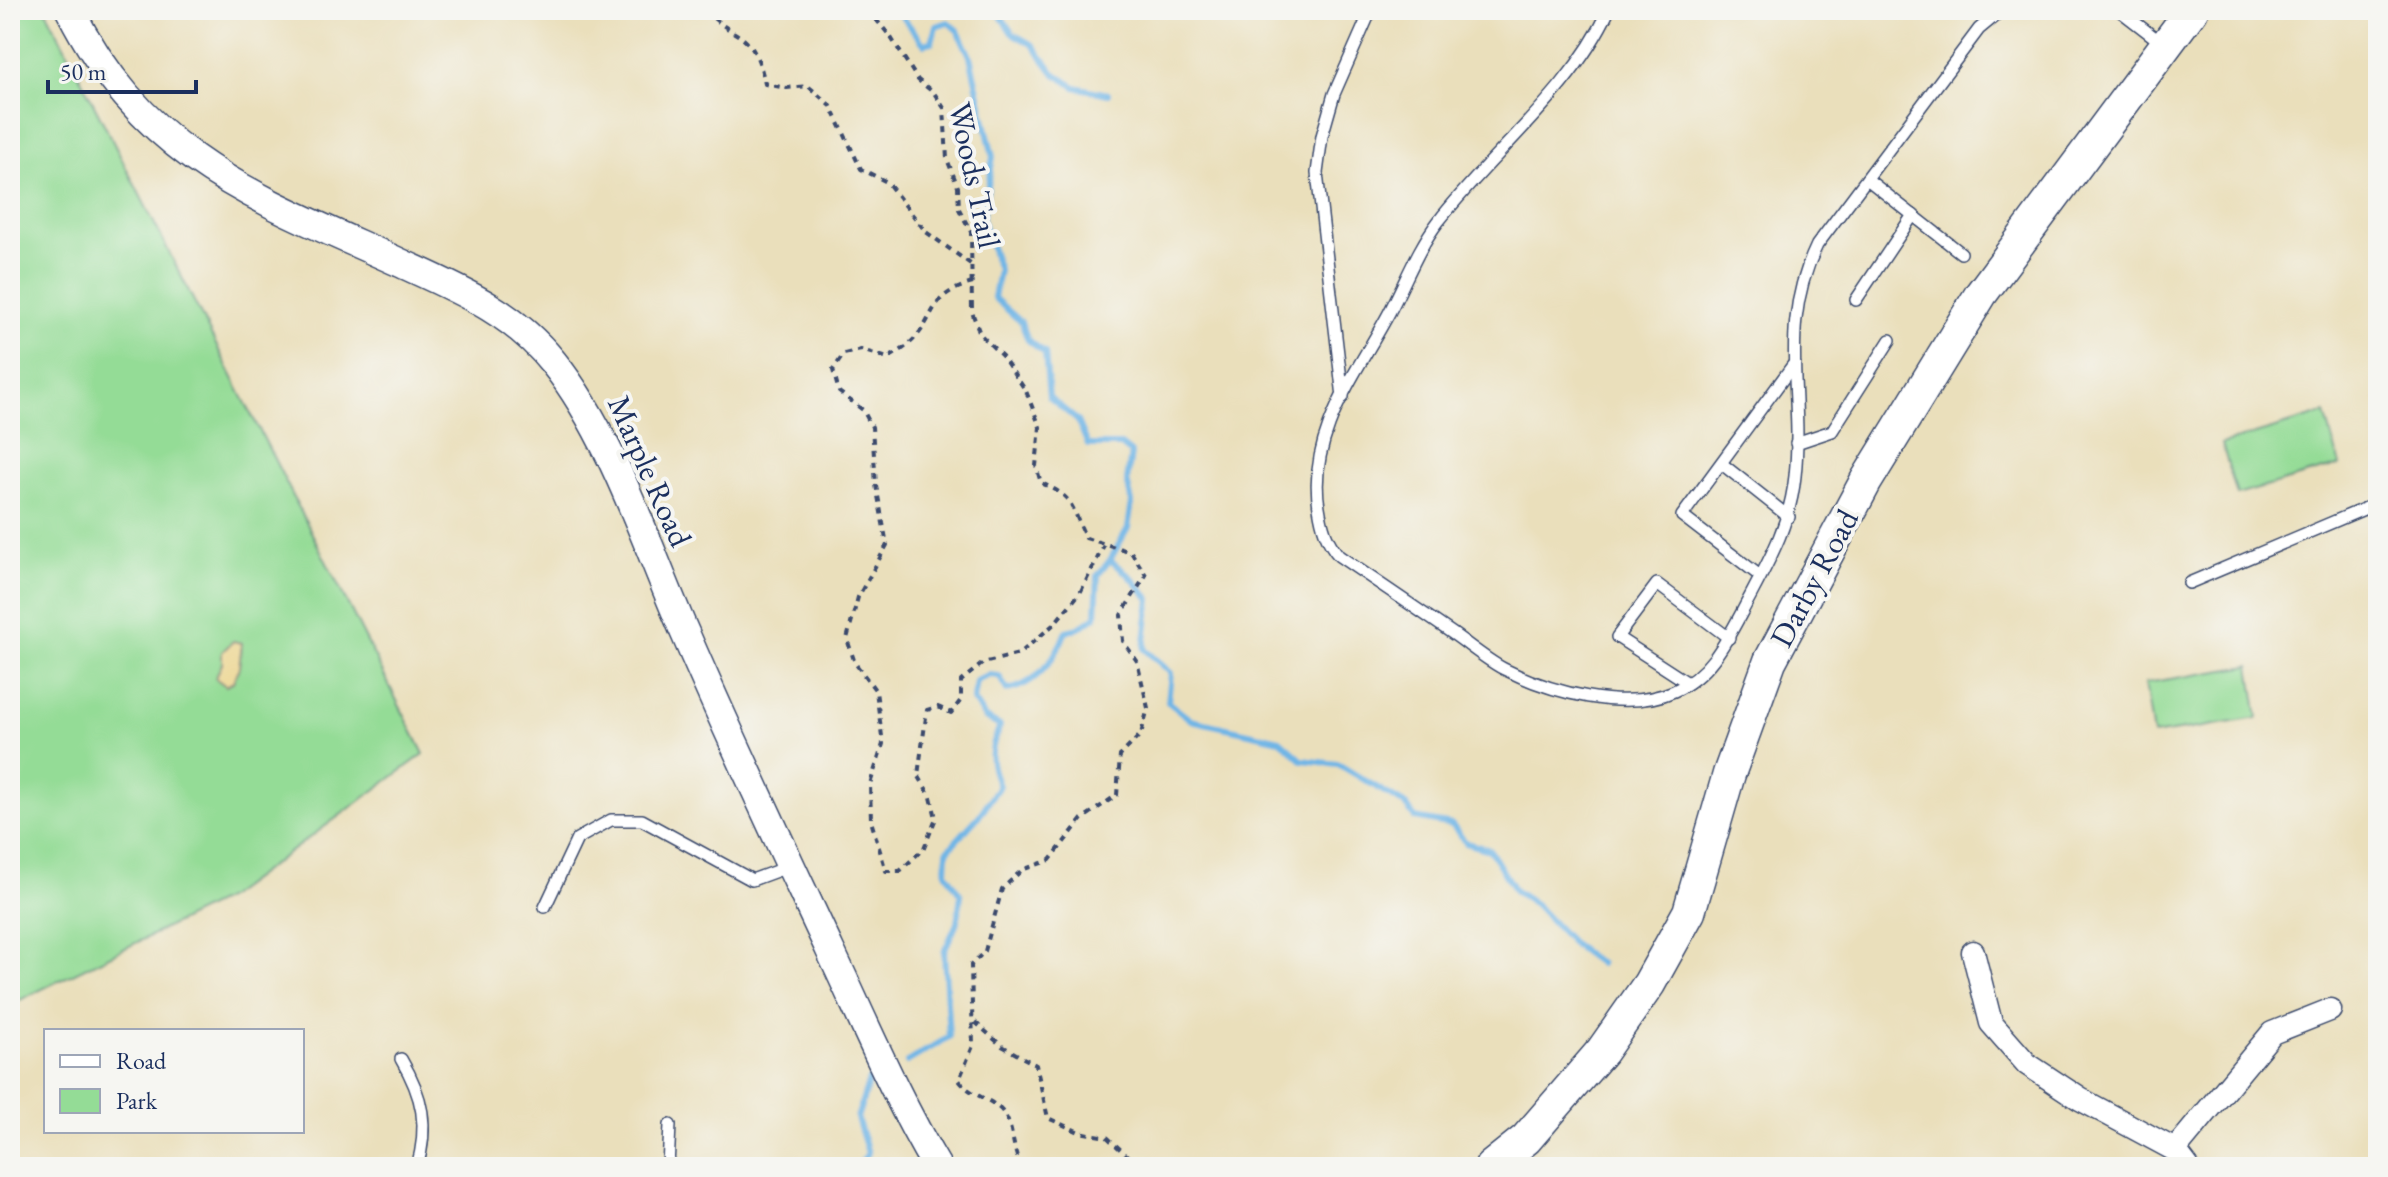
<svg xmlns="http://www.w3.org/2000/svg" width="2388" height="1177" viewBox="0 0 2388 1177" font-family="'EB Garamond',serif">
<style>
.green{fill:#94dc96;stroke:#58867a;stroke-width:2}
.sand{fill:#eeda9e;stroke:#84847e;stroke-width:2}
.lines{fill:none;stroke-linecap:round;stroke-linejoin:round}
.stream{stroke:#70b5e6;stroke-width:6}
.service-casing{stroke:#3a496c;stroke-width:14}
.minor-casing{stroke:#3a496c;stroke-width:25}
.tertiary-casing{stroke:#3a496c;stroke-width:31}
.secondary-casing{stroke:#3a496c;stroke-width:35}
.path{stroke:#3a496c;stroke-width:4;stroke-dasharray:6 6;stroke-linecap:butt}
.service{stroke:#fff;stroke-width:11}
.minor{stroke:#fff;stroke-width:22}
.tertiary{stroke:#fff;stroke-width:28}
.secondary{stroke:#fff;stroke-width:32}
.labels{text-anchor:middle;stroke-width:8;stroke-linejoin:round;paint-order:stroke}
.street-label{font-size:32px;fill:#1b2f5e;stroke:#f6f6f2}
</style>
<rect width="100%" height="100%" fill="#f6f6f2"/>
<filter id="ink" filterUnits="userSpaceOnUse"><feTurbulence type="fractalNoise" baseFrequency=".0125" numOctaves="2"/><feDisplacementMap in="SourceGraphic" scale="16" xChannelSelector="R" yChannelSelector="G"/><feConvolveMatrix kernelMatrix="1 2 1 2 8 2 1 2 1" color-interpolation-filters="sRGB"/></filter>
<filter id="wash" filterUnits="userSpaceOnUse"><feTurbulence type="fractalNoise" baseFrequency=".006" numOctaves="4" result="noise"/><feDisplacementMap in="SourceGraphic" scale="32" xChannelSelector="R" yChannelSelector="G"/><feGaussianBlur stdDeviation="1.8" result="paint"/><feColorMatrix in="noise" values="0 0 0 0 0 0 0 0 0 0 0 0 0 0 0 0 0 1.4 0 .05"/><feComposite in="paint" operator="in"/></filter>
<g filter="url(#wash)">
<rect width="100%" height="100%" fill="#eadfbb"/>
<g class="green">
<polygon points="10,10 46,10 424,754 227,898 10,1005"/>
<polygon points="2325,413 2340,465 2237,495 2222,444"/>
<polygon points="2250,666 2258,718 2153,735 2145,683"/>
</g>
<polygon class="sand" points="233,641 242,643 239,667 233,682 226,686 215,678 222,664 222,652"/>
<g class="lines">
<g class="stream">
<polyline points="897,10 924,44 932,42 936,26 948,22 958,31 970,56 993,157 982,220 999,270 994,298 1021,322 1028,340 1045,353 1049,397 1078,421 1088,445 1121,445 1131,453 1127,481 1132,502 1128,528 1110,560 1129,575 1150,599 1144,649 1171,673 1168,702 1191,720 1280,740 1302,760 1338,764 1406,805 1415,818 1452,825 1466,843 1490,850 1515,891 1535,904 1574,945 1600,964"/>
<polyline points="997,10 1012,33 1033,45 1054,73 1075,87 1108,94"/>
<path d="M907,1062L949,1037L944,952L957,923L961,895L946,872L947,851L979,816L999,786C989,762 989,750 1000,726L985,718L973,700L976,681L988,675L999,676L1007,690C1037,685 1056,658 1066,631L1079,628L1096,616L1098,575L1110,560"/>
<polyline points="858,1167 868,1153 857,1118 869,1080"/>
</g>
</g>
</g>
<g filter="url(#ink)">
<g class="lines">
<defs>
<g id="service">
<path d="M1609,10C1571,92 1493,151 1438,222C1418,248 1405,283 1389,313C1357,373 1307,435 1319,507C1322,526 1326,541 1339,556C1376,581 1413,606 1449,631C1467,643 1485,659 1504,669C1550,692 1625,713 1674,691C1709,676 1726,642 1743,610C1766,566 1790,527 1795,476C1804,392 1777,328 1817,245L1979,29L2002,10"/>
<polyline points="2119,10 2163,44"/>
<polyline points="1867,179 1961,253"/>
<polyline points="1856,300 1913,215"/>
<polyline points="1343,397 1317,173 1322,136 1334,94 1371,10"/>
<polyline points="1796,443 1832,431 1890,340"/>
<polyline points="1722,464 1789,517"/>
<polyline points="1760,576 1682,516 1793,365"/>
<polyline points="2189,583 2378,503"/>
<polyline points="1688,683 1617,637 1657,584 1729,638"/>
<polyline points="545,907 577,839 611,820 642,820 752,880 790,866"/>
<path d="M401,1059C423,1096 429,1126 417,1167"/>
<polyline points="668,1167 670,1125"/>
</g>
<g id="minor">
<polyline points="1973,952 1991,1023 2027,1064 2080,1099 2175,1150 2188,1167"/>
<polyline points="2175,1150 2272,1033 2330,1010"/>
</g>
<path id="tertiary" d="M70,10C147,162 258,198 403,264C460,290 513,312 553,362C612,435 647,547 685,633C731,740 781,845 830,950C864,1022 896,1098 937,1167"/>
<polyline id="secondary" points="1491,1167 1526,1139 1602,1051 1649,984 1689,912 1729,774 1770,661 1866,481 1981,294 2192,10"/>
</defs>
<use href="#service" class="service-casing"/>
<use href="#minor" class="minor-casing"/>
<use href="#tertiary" class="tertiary-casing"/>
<use href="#secondary" class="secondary-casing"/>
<g class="path">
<path d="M705,10C737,43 753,28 765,84L787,88L808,86L831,106L861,169L887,182L926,232L972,265"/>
<path d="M868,10L890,36L918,80L934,93L944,108L947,159L958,187L959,209L971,232L972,312L980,334L1002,356L1026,391L1040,427L1036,466L1041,483C1076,497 1071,508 1086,538L1131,552L1146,575L1121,615L1123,641L1137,661L1148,708L1141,734L1120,756L1117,795L1082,819L1050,860L1022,870L1002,889L985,951L971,965L973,1046L959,1080C970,1096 989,1097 1002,1111C1015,1127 1011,1150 1022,1167"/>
<path d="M973,283C926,295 938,317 910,343C904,349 895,354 888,358L861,350L844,354L833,370L839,392L863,410L872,427L876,485L887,545L858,597L847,639L855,663L876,691L883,744L870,784L871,821L886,871H900L924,848L936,818L931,797L918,775L927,710L938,707L951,713L961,700V681L983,663L1019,654L1053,625L1080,593L1104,545"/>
<polyline points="975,1022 1002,1046 1036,1065 1048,1118 1079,1132 1107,1137 1134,1162 1147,1167"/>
</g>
<use href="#service" class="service"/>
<use href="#minor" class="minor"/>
<use href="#tertiary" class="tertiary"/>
<use href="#secondary" class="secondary"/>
</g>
</g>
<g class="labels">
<g class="street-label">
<text transform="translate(975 175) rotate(78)" y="11">Woods Trail</text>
<text transform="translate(650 471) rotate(66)" y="11">Marple Road</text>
<text transform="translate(1814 578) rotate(-62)" y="11">Darby Road</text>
</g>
</g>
<rect width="2388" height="1177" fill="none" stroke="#f6f6f2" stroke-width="40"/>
<rect x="44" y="1029" width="260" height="104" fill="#f6f6f2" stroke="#9ea6b7" stroke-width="2"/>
<rect x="60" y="1055" width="40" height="12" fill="#ffffff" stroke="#9ea6b7" stroke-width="2"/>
<text x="116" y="1069" font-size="24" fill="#1b2f5e">Road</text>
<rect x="60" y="1089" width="40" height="24" fill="#94dc96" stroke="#9ea6b7" stroke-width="2"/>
<text x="116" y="1109" font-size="24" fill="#1b2f5e">Park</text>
<path d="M48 80v12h148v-12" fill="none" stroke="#1b2f5e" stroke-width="4"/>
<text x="60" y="80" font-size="24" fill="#1b2f5e" stroke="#f6f6f2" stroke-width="6" paint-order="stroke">50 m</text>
</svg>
